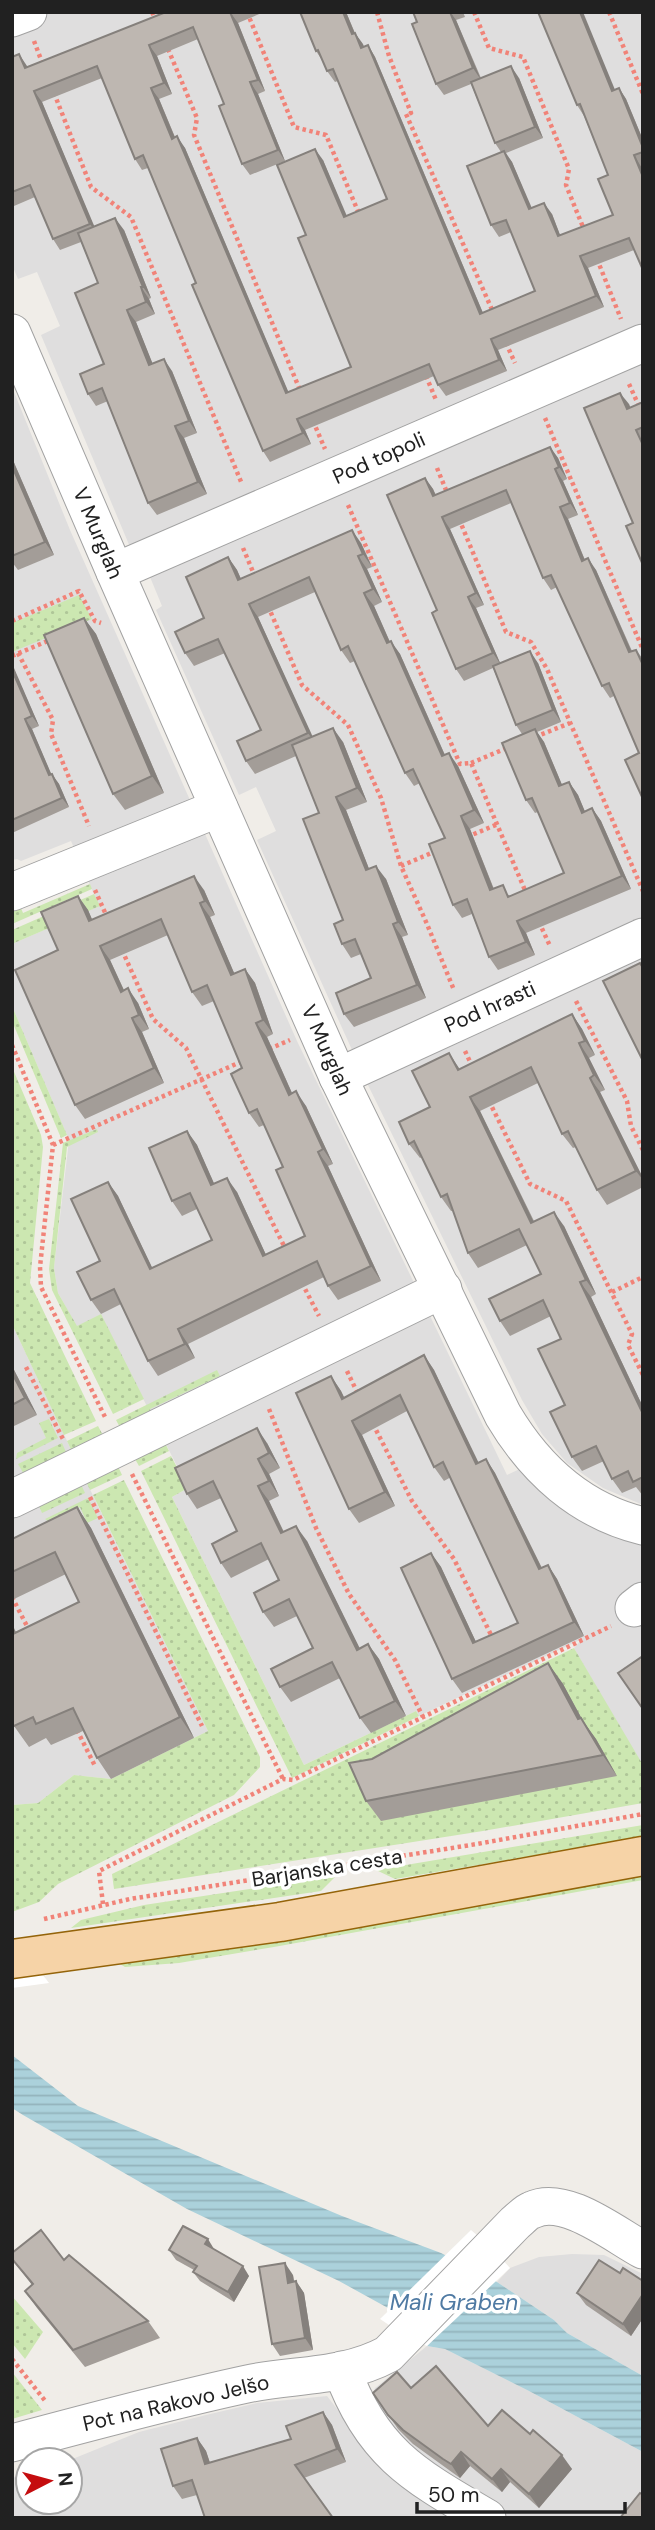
<svg xmlns="http://www.w3.org/2000/svg" width="655" height="2530" viewBox="0 0 655 2530" font-family="'DM Sans',sans-serif">
<style>
.residential{fill:#dfdede}
.grass{fill:url(#grass-dots)}
.water{fill:url(#water-rules)}
.pier{fill:#fff}
.lines{fill:none;stroke-linecap:round;stroke-linejoin:round}
.minor-casing{stroke:#a2a2a2;stroke-width:39}
.major-casing{stroke:#94640a;stroke-width:41}
.path{stroke:#f18378;stroke-width:4.5;stroke-dasharray:3.5 3.5;stroke-linecap:butt}
.minor{stroke:#fff;stroke-width:37}
.major{stroke:#f6d3a7;stroke-width:38}
.wall{fill:#a39d98}
.shaded-wall{fill:#85807c}
.building{fill:#beb7b1;stroke:#85807c;stroke-width:2}
.labels{text-anchor:middle;stroke-width:7;stroke-linejoin:round;paint-order:stroke}
.street-label{font-size:21px;fill:#212121;stroke:#fff}
.water-label{font-size:23px;font-style:italic;fill:#4f7aa3;stroke:#fff}
</style>
<defs>
<pattern id="grass-dots" width="8" height="8" patternUnits="userSpaceOnUse" patternTransform="scale(1.75)"><rect width="8" height="8" fill="#cce7b1"/><path d="M2 2h.1M6 6h.1" fill="none" stroke="#afc698" stroke-width="1.8" stroke-linecap="round"/></pattern>
<pattern id="water-rules" width="6" height="5" patternUnits="userSpaceOnUse" patternTransform="scale(1.75)"><rect width="6" height="5" fill="#abd1db"/><path d="M0 2.5h6" fill="none" stroke="#93b3bc"/></pattern>
</defs>
<rect width="100%" height="100%" fill="#f0ede8"/>
<g class="residential">
<polygon points="12,12 643,12 643,1505 603,1488 567,1463 542,1434 522,1400 367,1083 257,840 276,831 256,787 239,795 156,610 162,606 138,548 130,547 41,335 60,326 37,272 18,279 12,265"/>
<polygon points="12,387 70,530 297,1041 507,1475 524,1467 643,1535 643,1769 574,1648 582,1639 419,1716 416,1711 304,1765 172,1497 188,1488 101,1315 77,1327 58,1293 54,1268 69,1140 12,1006 12,944 99,906 71,841 21,861 17,859 12,860"/>
<polygon points="12,1324 83,1475 208,1731 111,1779 74,1775 38,1803 12,1805"/>
<polygon points="572,2254 604,2255 643,2274 643,2376 567,2333 554,2320 497,2282 510,2268 539,2257"/>
<polygon points="427,2346 445,2349 529,2391 643,2452 643,2518 508,2518 430,2467 376,2416 372,2394 375,2388"/>
<polygon points="327,2396 375,2458 460,2518 14,2518 12,2479 18,2475 28,2473 28,2502 70,2502 70,2460 139,2432 206,2415 257,2403"/>
</g>
<g class="grass">
<polygon points="79,595 92,619 12,652 12,623"/>
<polygon points="90,884 92,889 12,924 12,900 17,898 23,913"/>
<polygon points="94,894 100,906 12,944 12,930"/>
<polygon points="12,1006 67,1135 61,1138 12,1021"/>
<polygon points="12,1067 41,1135 43,1147 30,1283 96,1421 64,1435 12,1324"/>
<polygon points="97,1129 98,1132 67,1147 54,1268 58,1293 77,1326 101,1314 144,1399 113,1414 52,1290 49,1269 63,1143"/>
<polygon points="217,1370 220,1376 150,1409 153,1418 123,1433 116,1420"/>
<polygon points="49,1419 58,1438 16,1459 17,1453 46,1438 39,1423"/>
<polygon points="98,1426 106,1441 74,1456 67,1441"/>
<polygon points="164,1441 169,1451 139,1466 131,1452"/>
<polygon points="62,1443 69,1459 25,1476 18,1464"/>
<polygon points="171,1456 188,1488 172,1497 304,1765 416,1711 419,1716 292,1778 141,1471"/>
<polygon points="115,1460 122,1475 90,1490 83,1475"/>
<polygon points="78,1478 85,1493 42,1513 37,1501"/>
<polygon points="124,1480 260,1757 260,1767 234,1795 58,1884 39,1902 12,1912 12,1805 38,1803 74,1775 111,1779 208,1731 93,1495"/>
<polygon points="88,1498 98,1518 87,1523 80,1507 49,1522 45,1519"/>
<polygon points="574,1648 643,1765 643,1803 483,1831 114,1889 112,1874"/>
<polygon points="643,1825 643,1837 395,1879 376,1870"/>
<polygon points="643,1872 643,1880 274,1947 179,1963 125,1967 120,1964 179,1955"/>
<polygon points="336,1876 321,1891 71,1928 81,1920 144,1905"/>
<polygon points="12,2296 43,2332 25,2359 12,2343"/>
<polygon points="12,2372 42,2410 12,2419"/>
</g>
<polygon class="water" points="12,2055 78,2106 342,2216 441,2253 497,2282 554,2320 567,2333 643,2376 643,2452 529,2391 445,2349 427,2346 437,2335 339,2281 187,2209 23,2115 12,2108"/>
<g class="pier">
<polygon points="12,1938 46,1979 49,1983 12,1988"/>
<polygon points="471,2230 492,2248 510,2268 427,2346 404,2335 380,2319"/>
</g>
<g class="lines">
<defs>
<g id="minor">
<polyline points="12,18 28,12"/>
<path d="M12,333L115,572L338,1077L503,1415C535,1469 581,1511 643,1526"/>
<polyline points="115,572 643,343"/>
<polyline points="12,892 219,808"/>
<polyline points="338,1077 643,937"/>
<polyline points="12,1499 443,1289"/>
<polyline points="634,1608 643,1601"/>
<path d="M342,2370C372,2453 415,2476 487,2518"/>
<path d="M12,2443C90,2422 168,2401 247,2384C294,2374 344,2378 388,2354L515,2223C520,2219 526,2212 532,2210C565,2194 615,2235 643,2250"/>
</g>
<polyline id="major" points="12,1959 280,1922 643,1856"/>
</defs>
<use href="#minor" class="minor-casing"/>
<use href="#major" class="major-casing"/>
<g class="path">
<polyline points="152,12 156,21"/>
<polyline points="247,12 294,127 326,135 360,216"/>
<polyline points="377,12 389,56 411,113 406,114 493,312"/>
<polyline points="474,12 489,48 523,57 569,169 566,185 585,232"/>
<polyline points="609,12 643,94"/>
<polyline points="34,41 43,65"/>
<polyline points="168,49 197,118 194,135 300,390"/>
<polyline points="54,93 91,187 131,217 242,484"/>
<polyline points="597,259 621,319"/>
<polyline points="506,343 515,363"/>
<polyline points="426,376 436,400"/>
<polyline points="629,384 643,415"/>
<polyline points="545,418 643,650"/>
<polyline points="313,421 325,449"/>
<polyline points="437,468 448,495"/>
<polyline points="348,505 460,764 471,763 527,895"/>
<polyline points="459,519 506,632 531,642 547,669 643,891"/>
<polyline points="243,548 256,579"/>
<polyline points="268,606 302,685 348,725 381,798 401,866 427,924 454,990"/>
<polyline points="12,621 79,591 95,621 101,623"/>
<polyline points="18,653 53,720 51,734 89,826"/>
<polyline points="12,656 50,640"/>
<polyline points="535,737 570,723"/>
<polyline points="471,763 507,748"/>
<polyline points="467,837 498,824"/>
<polyline points="401,866 436,851"/>
<polyline points="95,890 107,917"/>
<polyline points="539,922 550,946"/>
<polyline points="122,950 153,1019 186,1048 286,1250"/>
<polyline points="576,1001 627,1101 631,1126 643,1150"/>
<polyline points="12,1045 53,1145 40,1267 41,1287 106,1419"/>
<polyline points="269,1049 290,1040"/>
<polyline points="465,1051 473,1068"/>
<polyline points="489,1101 530,1184 566,1201 632,1334 628,1345 643,1375"/>
<polyline points="53,1145 245,1060"/>
<polyline points="302,1283 319,1316"/>
<polyline points="612,1292 643,1277"/>
<polyline points="26,1367 64,1441"/>
<polyline points="347,1371 358,1394"/>
<polyline points="269,1409 316,1528 349,1594 395,1660 423,1717"/>
<polyline points="373,1424 412,1501 454,1559 493,1639"/>
<polyline points="132,1474 283,1779"/>
<polyline points="90,1497 202,1726"/>
<polyline points="12,1597 29,1630"/>
<polyline points="77,1730 95,1766"/>
<polyline points="103,1904 99,1871 283,1779 293,1780 611,1626"/>
<polyline points="44,1919 130,1899 477,1844 643,1814"/>
<polyline points="12,2359 46,2402"/>
</g>
<use href="#minor" class="minor"/>
<use href="#major" class="major"/>
</g>
<g class="wall">
<polygon points="166,12 264,12 238,23 265,91 258,94 285,161 250,175 242,164 224,104 198,39 157,56 172,94 159,99 175,137 185,148 288,392 351,367 306,235 323,160 346,216 387,199 338,81 335,82 327,71 322,60 316,51 300,12 346,12 355,33 364,47 368,45 375,57 483,313 535,291 511,232 499,237 491,225 501,152 495,143 471,84 444,95 436,84 413,12 463,12 465,17 456,20 481,78 519,78 543,138 506,153 512,162 531,208 552,214 560,235 613,215 608,175 584,116 577,105 619,88 626,99 643,140 643,166 641,166 643,170 643,270 634,250 588,268 604,307 498,350 507,371 446,396 438,385 434,376 305,430 311,444 270,462 263,451 196,283 148,168 142,170 135,159 102,78 42,102 94,227 124,230 151,298 149,299 155,314 136,322 152,363 172,371 197,433 184,438 207,494 157,515 148,503 108,401 96,406 88,394 104,364 98,283 81,242 60,250 53,239 35,197 14,206 12,203 12,57 28,67"/>
<polygon points="643,402 643,565 633,523 629,404 630,408"/>
<polygon points="550,447 558,458 567,479 563,481 578,515 568,519 585,560 596,570 632,651 636,650 643,659 643,799 639,753 614,696 610,698 602,686 557,587 551,590 543,578 511,503 450,529 484,605 476,608 500,663 538,663 561,722 537,732 544,742 562,785 569,782 578,795 585,812 592,808 601,821 631,889 526,933 535,955 498,970 489,957 472,914 462,918 453,905 445,838 420,783 414,786 405,773 355,661 350,663 341,650 315,592 258,617 312,737 343,742 367,802 346,810 369,869 386,879 408,935 402,937 426,998 354,1027 344,1014 371,978 361,954 351,958 342,944 343,920 319,813 296,756 255,774 246,761 261,730 225,653 194,666 185,653 204,618 228,557 237,570 241,579 361,543 372,567 367,569 382,602 374,606 390,642 400,654 445,755 458,766 484,823 470,829 494,889 511,896 564,873 538,812 535,813 526,800 522,734 516,725 493,668 464,681 456,669 437,610 425,478 433,489 436,495"/>
<polygon points="12,458 54,555 18,570 12,562"/>
<polygon points="84,618 96,634 164,793 125,810 113,794"/>
<polygon points="12,665 39,726 32,729 51,774 59,784 69,807 12,833"/>
<polygon points="204,890 215,915 210,917 234,973 245,969 255,983 273,1034 267,1037 292,1093 306,1106 333,1164 328,1166 381,1281 338,1300 328,1286 324,1277 188,1344 195,1358 158,1376 148,1361 121,1304 101,1314 91,1300 100,1261 108,1182 118,1196 152,1268 212,1240 197,1209 182,1216 172,1201 187,1131 197,1145 214,1184 237,1192 266,1255 305,1236 283,1167 264,1125 259,1127 249,1113 242,1068 214,1001 202,1006 192,992 168,935 110,960 124,990 138,1003 149,1029 142,1032 164,1083 85,1119 75,1105 58,950 78,896 88,910 92,920"/>
<polygon points="572,1014 582,1029 595,1055 589,1058 605,1090 600,1092 643,1178 643,1187 607,1205 597,1190 576,1147 573,1148 562,1134 538,1083 480,1111 534,1221 564,1226 596,1294 591,1297 643,1407 643,1496 636,1487 622,1493 612,1479 604,1461 582,1471 572,1457 565,1405 561,1339 551,1316 510,1336 500,1321 541,1274 527,1245 478,1268 468,1253 453,1211 451,1211 441,1197 422,1157 420,1158 409,1144 430,1107 460,1069"/>
<polygon points="424,1355 434,1370 478,1463 486,1459 495,1473 542,1568 548,1565 557,1579 584,1636 462,1693 452,1679 431,1553 441,1567 476,1642 518,1623 451,1477 444,1481 434,1467 407,1411 362,1435 395,1506 359,1523 349,1509 331,1376 341,1391 344,1398"/>
<polygon points="12,1366 37,1415 12,1427"/>
<polygon points="267,1443 280,1468 269,1474 279,1496 269,1501 284,1532 307,1541 359,1648 368,1644 379,1659 406,1716 371,1733 360,1718 340,1678 291,1702 280,1687 313,1648 297,1616 274,1627 263,1612 279,1580 269,1559 231,1578 221,1563 237,1531 221,1498 197,1509 187,1494"/>
<polygon points="77,1507 91,1528 194,1738 111,1779 97,1758 83,1731 51,1745 46,1738 29,1747 14,1726 16,1632 79,1602 66,1574 12,1600 12,1539"/>
<polygon points="548,1663 563,1684 583,1721 596,1739 617,1776 381,1821 366,1801 372,1759"/>
<polygon points="214,2249 249,2276 234,2302 200,2281 193,2272 194,2270 176,2260 169,2250"/>
<polygon points="12,2259 148,2321 160,2338 85,2367 37,2308 25,2291 32,2285"/>
<polygon points="620,2273 643,2281 643,2318 631,2336 586,2305 577,2293"/>
<polygon points="293,2275 294,2282 296,2281 304,2293 313,2350 280,2356 272,2344"/>
<polygon points="411,2388 488,2426 530,2434 572,2469 539,2508 510,2482 502,2492 470,2466 460,2478 413,2444 398,2429 373,2393"/>
<polygon points="323,2412 332,2425 346,2462 304,2478 197,2495 182,2499 173,2486 197,2438 206,2451 210,2463 291,2439"/>
</g>
<g class="shaded-wall">
<polygon points="230,12 238,23 265,91 258,80"/>
<polygon points="343,12 346,12 360,46 352,34"/>
<polygon points="450,12 456,20 481,80 473,68"/>
<polygon points="580,12 583,12 620,102 612,91"/>
<polygon points="355,33 363,44 369,59 361,48"/>
<polygon points="149,45 157,56 172,94 164,83"/>
<polygon points="368,45 375,57 488,325 480,314"/>
<polygon points="19,54 27,66 33,79 25,68"/>
<polygon points="511,66 519,78 543,138 535,127"/>
<polygon points="250,82 258,94 285,161 278,150"/>
<polygon points="151,88 159,99 180,150 172,139"/>
<polygon points="619,88 626,99 643,140 643,148"/>
<polygon points="34,91 42,102 98,235 90,224"/>
<polygon points="177,136 185,148 294,405 286,393"/>
<polygon points="315,149 323,160 352,228 344,217"/>
<polygon points="504,151 512,162 537,220 529,209"/>
<polygon points="634,155 643,170 643,177"/>
<polygon points="544,203 552,214 565,248 558,236"/>
<polygon points="115,218 124,230 151,298 143,287"/>
<polygon points="580,256 588,268 604,307 596,296"/>
<polygon points="141,287 149,299 155,314 146,302"/>
<polygon points="127,310 136,322 158,377 149,365"/>
<polygon points="491,339 498,350 507,371 499,360"/>
<polygon points="164,359 172,371 197,433 189,421"/>
<polygon points="620,393 629,404 635,420 627,409"/>
<polygon points="297,419 305,430 311,444 303,433"/>
<polygon points="175,426 184,438 207,494 198,482"/>
<polygon points="550,447 558,458 567,479 559,467"/>
<polygon points="12,458 54,555 45,542 12,466"/>
<polygon points="555,469 563,481 578,515 570,503"/>
<polygon points="425,478 433,489 441,508 433,496"/>
<polygon points="560,507 568,519 590,573 582,561"/>
<polygon points="442,517 450,529 484,605 476,593"/>
<polygon points="352,530 361,543 372,567 363,554"/>
<polygon points="358,556 367,569 382,602 373,589"/>
<polygon points="228,557 237,570 247,593 238,580"/>
<polygon points="588,558 596,570 637,664 629,652"/>
<polygon points="364,593 374,606 396,656 387,643"/>
<polygon points="468,597 476,608 501,665 493,653"/>
<polygon points="249,604 258,617 317,746 308,733"/>
<polygon points="84,618 96,634 164,793 152,776"/>
<polygon points="391,641 400,654 451,769 442,756"/>
<polygon points="530,651 538,663 561,722 553,710"/>
<polygon points="12,665 14,668 39,726 32,716 12,670"/>
<polygon points="25,719 32,729 56,785 49,775"/>
<polygon points="333,728 343,742 367,802 357,788"/>
<polygon points="535,729 544,742 568,799 559,786"/>
<polygon points="449,753 458,766 484,823 474,810"/>
<polygon points="52,774 59,784 69,807 62,798"/>
<polygon points="569,782 578,795 591,826 582,813"/>
<polygon points="336,797 346,810 375,884 366,870"/>
<polygon points="592,808 601,821 631,889 622,876"/>
<polygon points="461,816 470,829 499,903 490,890"/>
<polygon points="376,866 386,879 408,935 398,922"/>
<polygon points="194,876 204,890 215,915 205,901"/>
<polygon points="78,896 88,910 99,935 89,921"/>
<polygon points="200,903 210,917 241,989 231,975"/>
<polygon points="517,921 526,933 535,955 526,942"/>
<polygon points="393,924 402,937 426,998 417,985"/>
<polygon points="100,946 110,960 131,1006 121,992"/>
<polygon points="245,969 255,983 273,1034 263,1020"/>
<polygon points="128,988 138,1003 149,1029 139,1015"/>
<polygon points="572,1014 582,1029 595,1055 585,1041"/>
<polygon points="132,1018 142,1032 164,1083 154,1068"/>
<polygon points="256,1023 267,1037 299,1109 289,1095"/>
<polygon points="579,1043 589,1058 605,1090 594,1075"/>
<polygon points="449,1053 459,1068 468,1085 458,1070"/>
<polygon points="590,1078 600,1092 643,1178 643,1180 636,1171"/>
<polygon points="296,1091 306,1106 333,1164 323,1149"/>
<polygon points="470,1097 480,1111 541,1237 531,1223"/>
<polygon points="187,1131 197,1145 221,1199 211,1185"/>
<polygon points="318,1152 328,1166 381,1281 371,1266"/>
<polygon points="227,1178 237,1192 273,1270 263,1256"/>
<polygon points="108,1182 118,1196 160,1284 150,1269"/>
<polygon points="554,1212 564,1226 596,1294 586,1280"/>
<polygon points="580,1282 591,1297 643,1407 643,1414"/>
<polygon points="178,1329 188,1344 195,1358 185,1344"/>
<polygon points="424,1355 434,1370 486,1478 476,1464"/>
<polygon points="12,1366 37,1415 25,1398 12,1373"/>
<polygon points="331,1376 341,1391 352,1413 342,1399"/>
<polygon points="352,1421 362,1435 395,1506 385,1492"/>
<polygon points="257,1428 267,1443 280,1468 269,1453"/>
<polygon points="258,1459 269,1474 279,1496 269,1481"/>
<polygon points="486,1459 495,1473 549,1583 539,1569"/>
<polygon points="258,1486 269,1501 291,1548 281,1533"/>
<polygon points="77,1507 91,1528 194,1738 180,1717"/>
<polygon points="296,1526 307,1541 368,1665 357,1650"/>
<polygon points="431,1553 441,1567 483,1657 473,1643"/>
<polygon points="548,1565 557,1579 584,1636 574,1622"/>
<polygon points="12,1624 27,1655 12,1633"/>
<polygon points="368,1644 379,1659 406,1716 395,1701"/>
<polygon points="548,1663 563,1684 583,1721 596,1739 617,1776 578,1719"/>
<polygon points="208,2239 214,2249 205,2244"/>
<polygon points="285,2263 293,2275 296,2295 288,2283"/>
<polygon points="243,2266 249,2276 234,2302 228,2292"/>
<polygon points="296,2281 304,2293 313,2350 305,2338"/>
<polygon points="643,2294 643,2318 631,2336 623,2324"/>
<polygon points="323,2412 332,2425 346,2462 337,2449"/>
<polygon points="197,2438 206,2451 215,2478 205,2464"/>
<polygon points="461,2452 470,2466 460,2478 451,2464"/>
<polygon points="562,2455 572,2469 539,2508 529,2494"/>
<polygon points="501,2469 510,2482 502,2492 492,2479"/>
</g>
<g class="building">
<polygon points="166,12 230,12 258,80 250,82 278,150 242,164 219,106 224,104 193,27 149,45 164,83 151,88 172,139 177,136 286,393 351,367 298,238 306,235 277,165 315,149 344,217 387,199 333,69 327,71 318,50 316,51 300,12 343,12 352,34 355,33 361,48 368,45 480,314 535,291 506,220 491,225 467,166 504,151 529,209 544,203 558,236 613,215 598,179 608,175 580,104 577,105 538,12 580,12 612,91 619,88 643,148 643,152 634,155 643,177 643,270 629,238 580,256 596,296 491,339 499,360 438,385 429,364 297,419 303,433 263,451 192,285 196,283 143,155 135,159 97,66 34,91 90,224 53,239 30,185 12,192 12,57 19,54 25,68"/>
<polygon points="413,12 450,12 473,68 436,84 412,24 417,22"/>
<polygon points="511,66 535,127 495,143 471,82"/>
<polygon points="115,218 143,287 141,287 146,302 127,310 149,365 164,359 189,421 175,426 198,482 148,503 102,388 88,394 80,374 104,364 75,293 98,283 78,233"/>
<polygon points="620,393 627,409 643,402 643,427 636,430 643,445 643,565 626,526 633,523 584,408"/>
<polygon points="550,447 559,467 555,469 570,503 560,507 582,561 588,558 629,652 636,650 643,665 643,799 625,760 639,753 609,683 602,686 551,575 543,578 506,490 442,517 476,593 468,597 493,653 456,669 432,613 437,610 387,495 425,478 433,496"/>
<polygon points="12,466 45,542 12,556"/>
<polygon points="352,530 363,554 358,556 373,589 364,593 387,643 391,641 442,756 449,753 474,810 461,816 490,890 503,885 508,897 564,873 532,798 526,800 502,743 535,729 559,786 569,782 582,813 592,808 622,876 517,921 526,942 489,957 467,899 453,905 429,844 445,838 413,769 405,773 348,646 341,650 309,577 249,604 308,733 246,761 237,741 261,730 218,639 185,653 175,632 204,618 186,577 228,557 238,580"/>
<polygon points="84,618 152,776 113,794 44,635"/>
<polygon points="530,651 553,710 516,725 493,666"/>
<polygon points="12,670 32,716 25,719 49,775 52,774 62,798 12,820"/>
<polygon points="333,728 357,788 336,797 366,870 376,866 398,922 393,924 417,985 344,1014 336,993 371,978 355,939 342,944 334,924 343,920 303,819 319,813 292,745"/>
<polygon points="194,876 205,901 200,903 231,975 245,969 263,1020 256,1023 289,1095 296,1091 323,1149 318,1152 371,1266 328,1286 317,1261 178,1329 185,1344 148,1361 114,1289 91,1300 77,1272 100,1261 71,1199 108,1182 150,1269 212,1240 190,1193 172,1201 149,1148 187,1131 211,1185 227,1178 263,1256 305,1236 276,1170 283,1167 257,1109 249,1113 231,1074 242,1068 207,985 192,992 161,919 100,946 121,992 128,988 139,1015 132,1018 154,1068 75,1105 15,970 58,950 41,912 78,896 89,921"/>
<polygon points="640,963 643,968 643,1061 603,981"/>
<polygon points="572,1014 585,1041 579,1043 594,1075 590,1078 636,1171 597,1190 568,1131 562,1134 531,1067 470,1097 531,1223 554,1212 586,1280 580,1282 643,1414 643,1477 633,1482 628,1471 612,1479 596,1446 572,1457 550,1412 565,1405 538,1349 561,1339 543,1300 500,1321 489,1299 541,1274 519,1229 468,1253 447,1194 441,1197 414,1141 409,1144 399,1122 430,1107 412,1071 449,1053 458,1070"/>
<polygon points="424,1355 476,1464 486,1459 539,1569 548,1565 574,1622 452,1679 401,1568 431,1553 473,1643 518,1623 443,1462 434,1467 400,1395 352,1421 385,1492 349,1509 296,1393 331,1376 342,1399"/>
<polygon points="12,1373 25,1398 12,1405"/>
<polygon points="257,1428 269,1453 258,1459 269,1481 258,1486 281,1533 296,1526 357,1650 368,1644 395,1701 360,1718 332,1662 280,1687 271,1669 313,1648 289,1599 263,1612 254,1593 279,1580 261,1543 221,1563 212,1544 237,1531 213,1481 187,1494 175,1468"/>
<polygon points="77,1507 180,1717 97,1758 73,1708 36,1724 33,1717 14,1726 12,1723 12,1633 13,1634 79,1602 55,1552 12,1572 12,1539"/>
<polygon points="643,1656 643,1709 618,1673"/>
<polygon points="548,1663 578,1719 581,1718 603,1755 366,1801 349,1763 372,1759"/>
<polygon points="183,2226 208,2239 205,2244 243,2266 228,2292 193,2272 197,2266 169,2250"/>
<polygon points="41,2230 64,2260 69,2255 148,2321 73,2350 25,2291 33,2284 12,2259 12,2253"/>
<polygon points="599,2260 620,2273 623,2268 643,2281 643,2294 623,2324 577,2293"/>
<polygon points="285,2263 288,2283 296,2281 305,2338 272,2344 259,2267"/>
<polygon points="436,2366 488,2426 502,2410 530,2434 533,2430 562,2455 529,2494 501,2469 492,2479 461,2452 451,2464 443,2459 403,2430 388,2415 373,2393 397,2372 411,2388"/>
<polygon points="323,2412 337,2449 295,2465 333,2518 205,2518 192,2480 173,2486 161,2449 197,2438 205,2464 291,2439 286,2426"/>
<polygon points="640,2493 643,2495 643,2518 620,2518"/>
</g>
<g class="labels">
<g class="street-label">
<text transform="translate(379 458) rotate(-24)" y="7">Pod topoli</text>
<text transform="translate(98 533) rotate(67)" y="7">V Murglah</text>
<text transform="translate(490 1007) rotate(-24)" y="7">Pod hrasti</text>
<text transform="translate(327 1050) rotate(66)" y="7">V Murglah</text>
<text transform="translate(327 1868) rotate(-9)" y="7">Barjanska cesta</text>
<text transform="translate(176 2403) rotate(-13)" y="7">Pot na Rakovo Jelšo</text>
</g>
<g class="water-label">
<text x="454" y="2310">Mali Graben</text>
</g>
</g>
<rect width="655" height="2530" fill="none" stroke="#212121" stroke-width="28"/>
<g transform="translate(49 2481) rotate(84)"><circle r="33" fill="#ffffff" stroke="#a6a6a6" stroke-width="2"/>
<path d="M0-5L12 26L0 18L-12 26Z" fill="#c50d0f"/>
<text y="-10" font-size="19" font-weight="bold" text-anchor="middle" fill="#212121">N</text>
</g>
<path d="M417 2502v10h208v-10" fill="none" stroke="#212121" stroke-width="3.5"/>
<text x="428" y="2502" font-size="21" fill="#212121" stroke="#ffffff" stroke-width="5" paint-order="stroke">50 m</text>
</svg>
